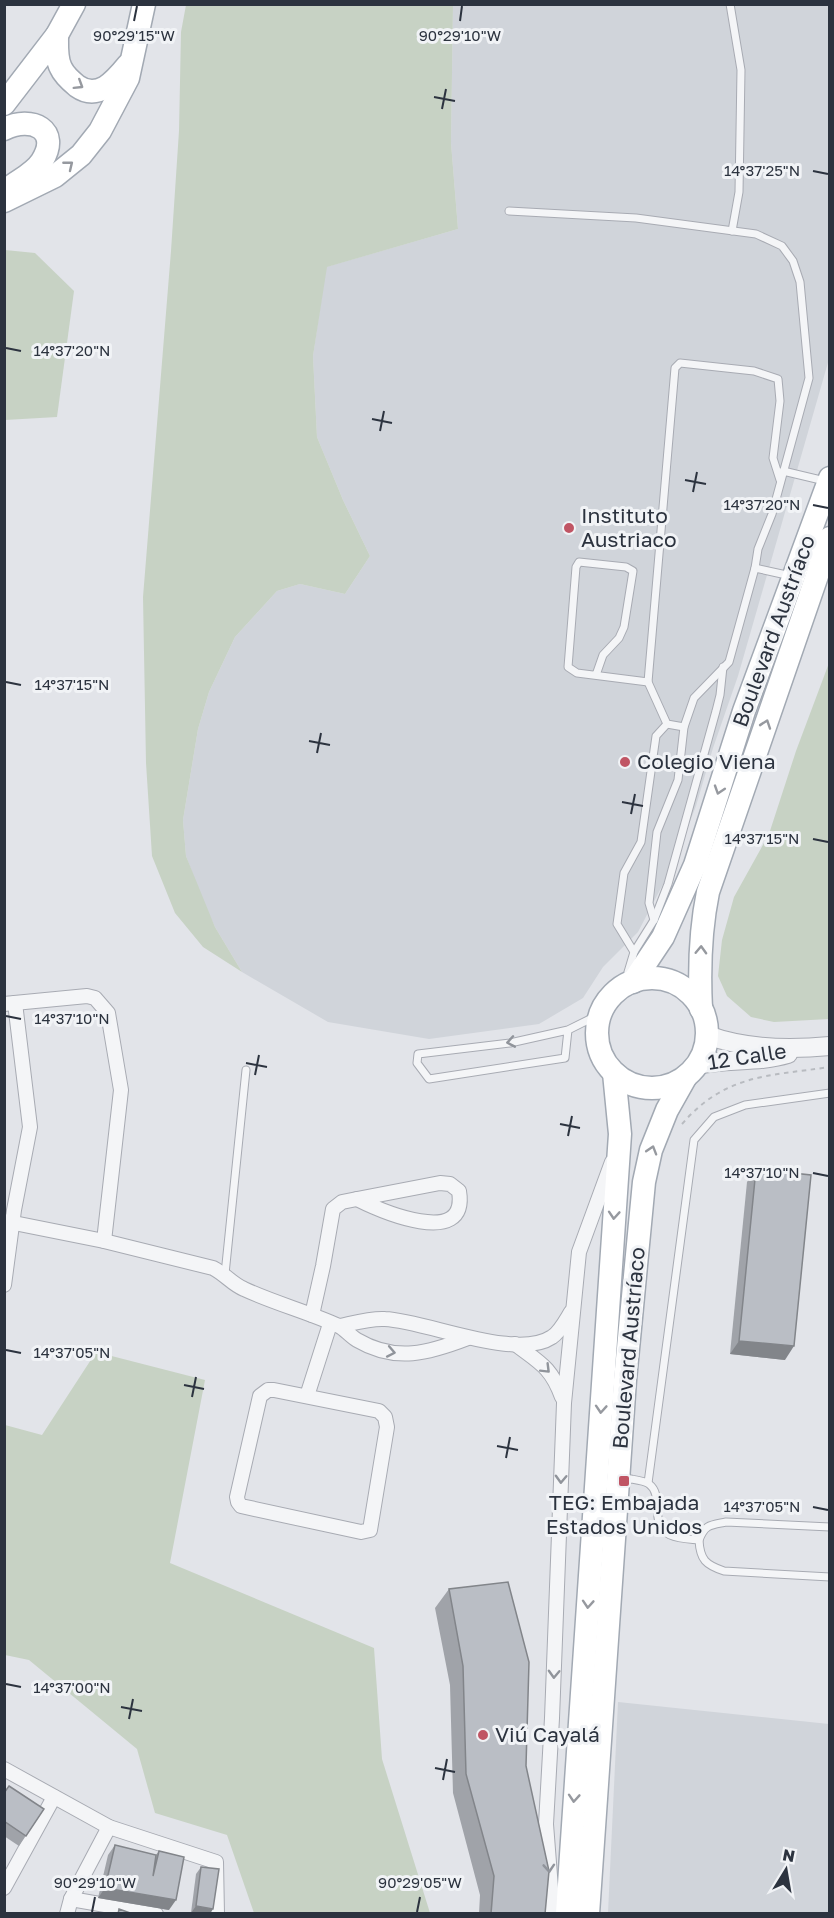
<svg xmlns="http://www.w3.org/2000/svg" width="834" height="1918" viewBox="0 0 834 1918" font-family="'Golos Text',sans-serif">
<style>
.built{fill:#d0d4da}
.green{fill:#c7d2c4}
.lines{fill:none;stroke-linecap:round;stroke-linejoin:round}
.service-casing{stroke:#a8abb3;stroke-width:9}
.minor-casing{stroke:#a8abb3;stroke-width:16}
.tertiary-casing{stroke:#a8abb3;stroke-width:20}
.primary-casing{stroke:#a2a9b3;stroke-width:25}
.path{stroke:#b8bbc0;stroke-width:2;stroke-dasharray:4.5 4.5;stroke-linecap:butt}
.service{stroke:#f4f5f7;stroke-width:7}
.minor{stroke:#f4f5f7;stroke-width:14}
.tertiary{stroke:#f4f5f7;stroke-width:18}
.primary{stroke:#fff;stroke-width:22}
.service-bridge-casing{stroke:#a8abb3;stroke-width:9;stroke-linecap:butt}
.service-bridge{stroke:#f4f5f7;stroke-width:7}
.wall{fill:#a0a3a9}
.shaded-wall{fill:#82858a}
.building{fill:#babec5;stroke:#82858a;stroke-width:1.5}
.oneway{stroke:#96999f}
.oneway2{stroke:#90949b}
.ticks{fill:none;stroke:#2c333f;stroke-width:2}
.poi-dot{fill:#c05564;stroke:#f1f3f6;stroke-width:2}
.labels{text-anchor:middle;stroke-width:6;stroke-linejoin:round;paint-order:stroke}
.poi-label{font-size:21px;fill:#2c333f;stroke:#f1f3f6;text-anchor:start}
.street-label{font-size:21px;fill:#2c333f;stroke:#f1f3f6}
.ticks-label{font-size:15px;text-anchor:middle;fill:#2c333f;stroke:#f1f3f6;stroke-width:6;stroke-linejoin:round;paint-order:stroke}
</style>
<rect width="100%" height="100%" fill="#e2e4e9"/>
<g class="built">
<polygon points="453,5 829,5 829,359 738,676 713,748 696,806 673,865 638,932 603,967 583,998 539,1024 429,1039 328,1022 242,972 215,927 203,901 186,856 183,820 198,729 209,692 235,637 277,591 300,584 345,594 370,556 343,500 317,437 313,356 326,267 458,229 451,143"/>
<polygon points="618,1702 829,1724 829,1913 608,1913"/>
</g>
<g class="green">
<polygon points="186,5 453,5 451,143 458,229 327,267 313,356 317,437 343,500 370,556 345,594 300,584 277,591 235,637 209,692 198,729 183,820 186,856 215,927 242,972 203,947 175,913 152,856 146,763 143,597 171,251 179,131 181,32"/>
<polygon points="5,250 35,253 74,291 57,417 5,420"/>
<polygon points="829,663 829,1019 774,1022 751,1017 727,996 718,976 722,940 734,897 769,834 796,751"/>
<polygon points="96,1352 205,1380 170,1563 374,1648 382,1759 430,1913 254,1913 227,1835 155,1813 137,1749 29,1660 5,1655 5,1425 42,1435"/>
</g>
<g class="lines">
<defs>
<g id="service">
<polyline points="730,4 741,70 739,192 732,231"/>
<polyline points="509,211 636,218 756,234 782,246 793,261 800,282 809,378 772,514 758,549 755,568 729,662 694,698 684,727 678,780 657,832 649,903 654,920"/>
<polyline points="783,471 825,481"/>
<polyline points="755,568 791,576"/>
<polyline points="596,675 603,655 619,638 624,627 633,571 626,567 579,562 576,567 568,667 577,673 648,682"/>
<polyline points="684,727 667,724 648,682 675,368 680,363 754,371 778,379 780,401 773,458 780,480"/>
<polyline points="634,952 654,920 668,884 716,711 720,695 723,667"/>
<polyline points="628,972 634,952 617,924 624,873 641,842 656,736 667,724"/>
<polyline points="568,1030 565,1058 429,1079 417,1063 418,1054 510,1043 568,1030 600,1014"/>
<polyline points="225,1274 246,1070"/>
<path d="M631,1479C637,1480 645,1481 649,1484C665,1496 648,1524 670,1535C679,1539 689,1539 699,1540C705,1524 711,1525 726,1522L830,1527"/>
<polyline points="648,1483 694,1140 714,1117 745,1105 830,1093"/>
<path d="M699,1540C700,1560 706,1565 724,1571L830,1577"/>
</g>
<g id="minor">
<polyline points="4,1004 87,996 95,998 108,1013 121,1090 104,1241"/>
<path d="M440,1183L450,1184L459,1191C469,1250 379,1210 357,1199Z"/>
<path d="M4,1221L104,1241L213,1268C225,1274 232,1284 244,1289C274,1303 308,1312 339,1326C345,1329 350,1336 357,1340C396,1363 429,1353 468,1338"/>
<polyline points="4,1285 14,1210 30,1127 15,1003"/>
<polyline points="312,1315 323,1266 333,1209 342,1202 357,1199"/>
<path d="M340,1326C354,1323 371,1318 385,1319C427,1321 516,1361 552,1337C560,1332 566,1320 571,1312"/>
<path d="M515,1344C540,1363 551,1367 562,1397"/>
<polygon points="268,1390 274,1390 379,1411 385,1417 387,1427 370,1530 361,1532 241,1506 238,1502 237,1497 260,1396"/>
<polyline points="307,1396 330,1324"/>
<polyline points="4,1769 109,1827 216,1862 217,1914"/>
<polyline points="4,1888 54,1797"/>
<polyline points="71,1899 156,1914"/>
<polyline points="67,1914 71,1899 109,1827"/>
<polyline points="553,1914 546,1824 552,1718 564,1403 579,1252 612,1162"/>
</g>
<g id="tertiary">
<path d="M707,1035C745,1049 790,1050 830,1046"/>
<path d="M697,1065C727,1058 758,1063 788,1054"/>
</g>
<g id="primary">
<path d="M57,35C57,46 56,59 61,68C64,75 71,81 77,86C98,101 115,81 128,65"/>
<polyline points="4,104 57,35 74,4"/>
<path d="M4,129C32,115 61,130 42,161C35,172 23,178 13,185"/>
<polyline points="4,201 55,176 81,155 100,131 128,78 144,4"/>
<circle cx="652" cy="1033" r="55"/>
<polyline points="633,982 663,937 695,865 744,711 830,478"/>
<path d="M701,1009C699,969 700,931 708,892L830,538"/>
<polyline points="567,1914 620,1134 614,1073"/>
<polyline points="588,1914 625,1380 644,1182 651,1150 667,1110 685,1078"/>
</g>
</defs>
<use href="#service" class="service-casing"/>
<use href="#minor" class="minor-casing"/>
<use href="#tertiary" class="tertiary-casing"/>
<use href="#primary" class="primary-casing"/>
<path class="path" d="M682,1124C725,1074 769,1076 830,1067"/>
<use href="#service" class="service"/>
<use href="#minor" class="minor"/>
<use href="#tertiary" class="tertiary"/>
<use href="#primary" class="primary"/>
<defs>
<polyline id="service-bridge" points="693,759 711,764"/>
</defs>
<use href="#service-bridge" class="service-bridge-casing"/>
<use href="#service-bridge" class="service-bridge"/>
</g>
<g class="wall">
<polygon points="756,1169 785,1360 730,1354 747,1182"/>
<polygon points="449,1589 526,1766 545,1914 479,1914 480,1895 453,1793 450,1685 435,1608"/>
<polygon points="4,1793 44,1809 19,1846 4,1836"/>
<polygon points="115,1845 155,1856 159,1851 169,1910 98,1898 108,1855"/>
<polygon points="201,1867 210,1914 191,1913 196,1874"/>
</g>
<g class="shaded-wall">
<polygon points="739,1341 794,1346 785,1360 730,1354"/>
<polygon points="105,1888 176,1900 169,1910 98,1898"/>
<polygon points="196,1906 213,1909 210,1914 191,1913"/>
</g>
<g class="building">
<polygon points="756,1169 811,1175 794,1346 739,1341"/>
<polygon points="508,1582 529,1662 526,1766 549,1871 545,1914 491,1914 494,1876 466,1774 463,1666 449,1589"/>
<polygon points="9,1786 44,1809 26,1836 4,1821 4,1793"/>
<polygon points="115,1845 156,1855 153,1876 159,1851 184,1857 176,1900 105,1888"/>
<polygon points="201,1867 219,1869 213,1909 196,1906"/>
<polygon points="119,1909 133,1914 118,1914"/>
</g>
<defs><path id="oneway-chevron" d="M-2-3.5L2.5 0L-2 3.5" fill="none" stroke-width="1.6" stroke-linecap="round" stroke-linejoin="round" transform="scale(1.5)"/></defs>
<g class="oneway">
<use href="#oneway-chevron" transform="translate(79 85) rotate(32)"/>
<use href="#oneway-chevron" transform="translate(69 165) rotate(-39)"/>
<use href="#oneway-chevron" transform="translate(766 724) rotate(-71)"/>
<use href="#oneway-chevron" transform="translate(719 790) rotate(108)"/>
<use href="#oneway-chevron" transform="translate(701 950) rotate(-88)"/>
<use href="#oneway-chevron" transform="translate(652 1150) rotate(-73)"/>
<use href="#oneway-chevron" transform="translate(614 1215) rotate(94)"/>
<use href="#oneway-chevron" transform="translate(601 1409) rotate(94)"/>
<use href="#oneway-chevron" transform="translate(588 1604) rotate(94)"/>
<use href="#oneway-chevron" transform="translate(574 1798) rotate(94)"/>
</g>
<g class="oneway2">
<use href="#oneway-chevron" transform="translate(511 1042) rotate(170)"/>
<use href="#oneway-chevron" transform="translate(391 1352) rotate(11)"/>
<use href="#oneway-chevron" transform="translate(546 1369) rotate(45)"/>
<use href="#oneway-chevron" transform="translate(561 1479) rotate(92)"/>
<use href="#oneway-chevron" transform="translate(554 1674) rotate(92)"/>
<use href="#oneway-chevron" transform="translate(549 1868) rotate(86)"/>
</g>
<path class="ticks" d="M134,21L137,6M460,21L462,6M434,97L455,101M442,109L446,89M813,171L828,174M6,348L21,351M372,419L392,423M380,431L384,411M685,480L706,484M693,492L697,472M813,505L828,508M6,682L21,685M309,741L330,745M317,753L321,733M622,802L643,806M631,814L635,794M813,839L828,842M6,1016L21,1019M246,1063L267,1067M255,1075L259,1055M560,1124L580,1128M568,1136L572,1116M813,1173L828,1176M6,1350L21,1353M184,1385L204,1389M192,1397L196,1377M497,1446L518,1450M506,1458L510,1437M813,1507L828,1510M6,1684L21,1687M121,1707L142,1711M129,1719L133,1699M435,1768L455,1772M443,1780L447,1759M92,1912L95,1897M417,1912L420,1897"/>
<g class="poi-dot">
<circle cx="569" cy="528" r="6"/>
<circle cx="625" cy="762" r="6"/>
<rect x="618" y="1475" width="12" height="12" rx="3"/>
<circle cx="483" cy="1735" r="6"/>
</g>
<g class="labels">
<g class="poi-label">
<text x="581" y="523">Instituto<tspan x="581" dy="24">Austriaco</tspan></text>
<text x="637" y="769">Colegio Viena</text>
<text x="624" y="1510" text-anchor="middle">TEG: Embajada<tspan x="624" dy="24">Estados Unidos</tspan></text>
<text x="495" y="1742">Viú Cayalá</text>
</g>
<g class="street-label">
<text transform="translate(774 631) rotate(-70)" y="7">Boulevard Austríaco</text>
<text transform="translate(747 1057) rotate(-9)" y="7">12 Calle</text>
<text transform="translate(629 1348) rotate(-85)" y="7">Boulevard Austríaco</text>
</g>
</g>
<g class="ticks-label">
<text x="134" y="41">90°29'15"W</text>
<text x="460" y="41">90°29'10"W</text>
<text x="762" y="176">14°37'25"N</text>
<text x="72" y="356">14°37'20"N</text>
<text x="762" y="510">14°37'20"N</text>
<text x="72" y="690">14°37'15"N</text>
<text x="762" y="844">14°37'15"N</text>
<text x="72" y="1024">14°37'10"N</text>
<text x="762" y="1178">14°37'10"N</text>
<text x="72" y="1358">14°37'05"N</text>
<text x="762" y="1512">14°37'05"N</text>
<text x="72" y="1693">14°37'00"N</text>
<text x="95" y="1888">90°29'10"W</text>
<text x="420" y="1888">90°29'05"W</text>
</g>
<rect width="834" height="1918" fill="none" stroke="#2c333f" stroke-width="12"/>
<g transform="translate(786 1870) rotate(11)" stroke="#f1f3f6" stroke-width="4.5" paint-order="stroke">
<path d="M0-4.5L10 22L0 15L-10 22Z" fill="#2c333f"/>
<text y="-9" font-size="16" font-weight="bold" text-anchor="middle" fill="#2c333f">N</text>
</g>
</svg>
